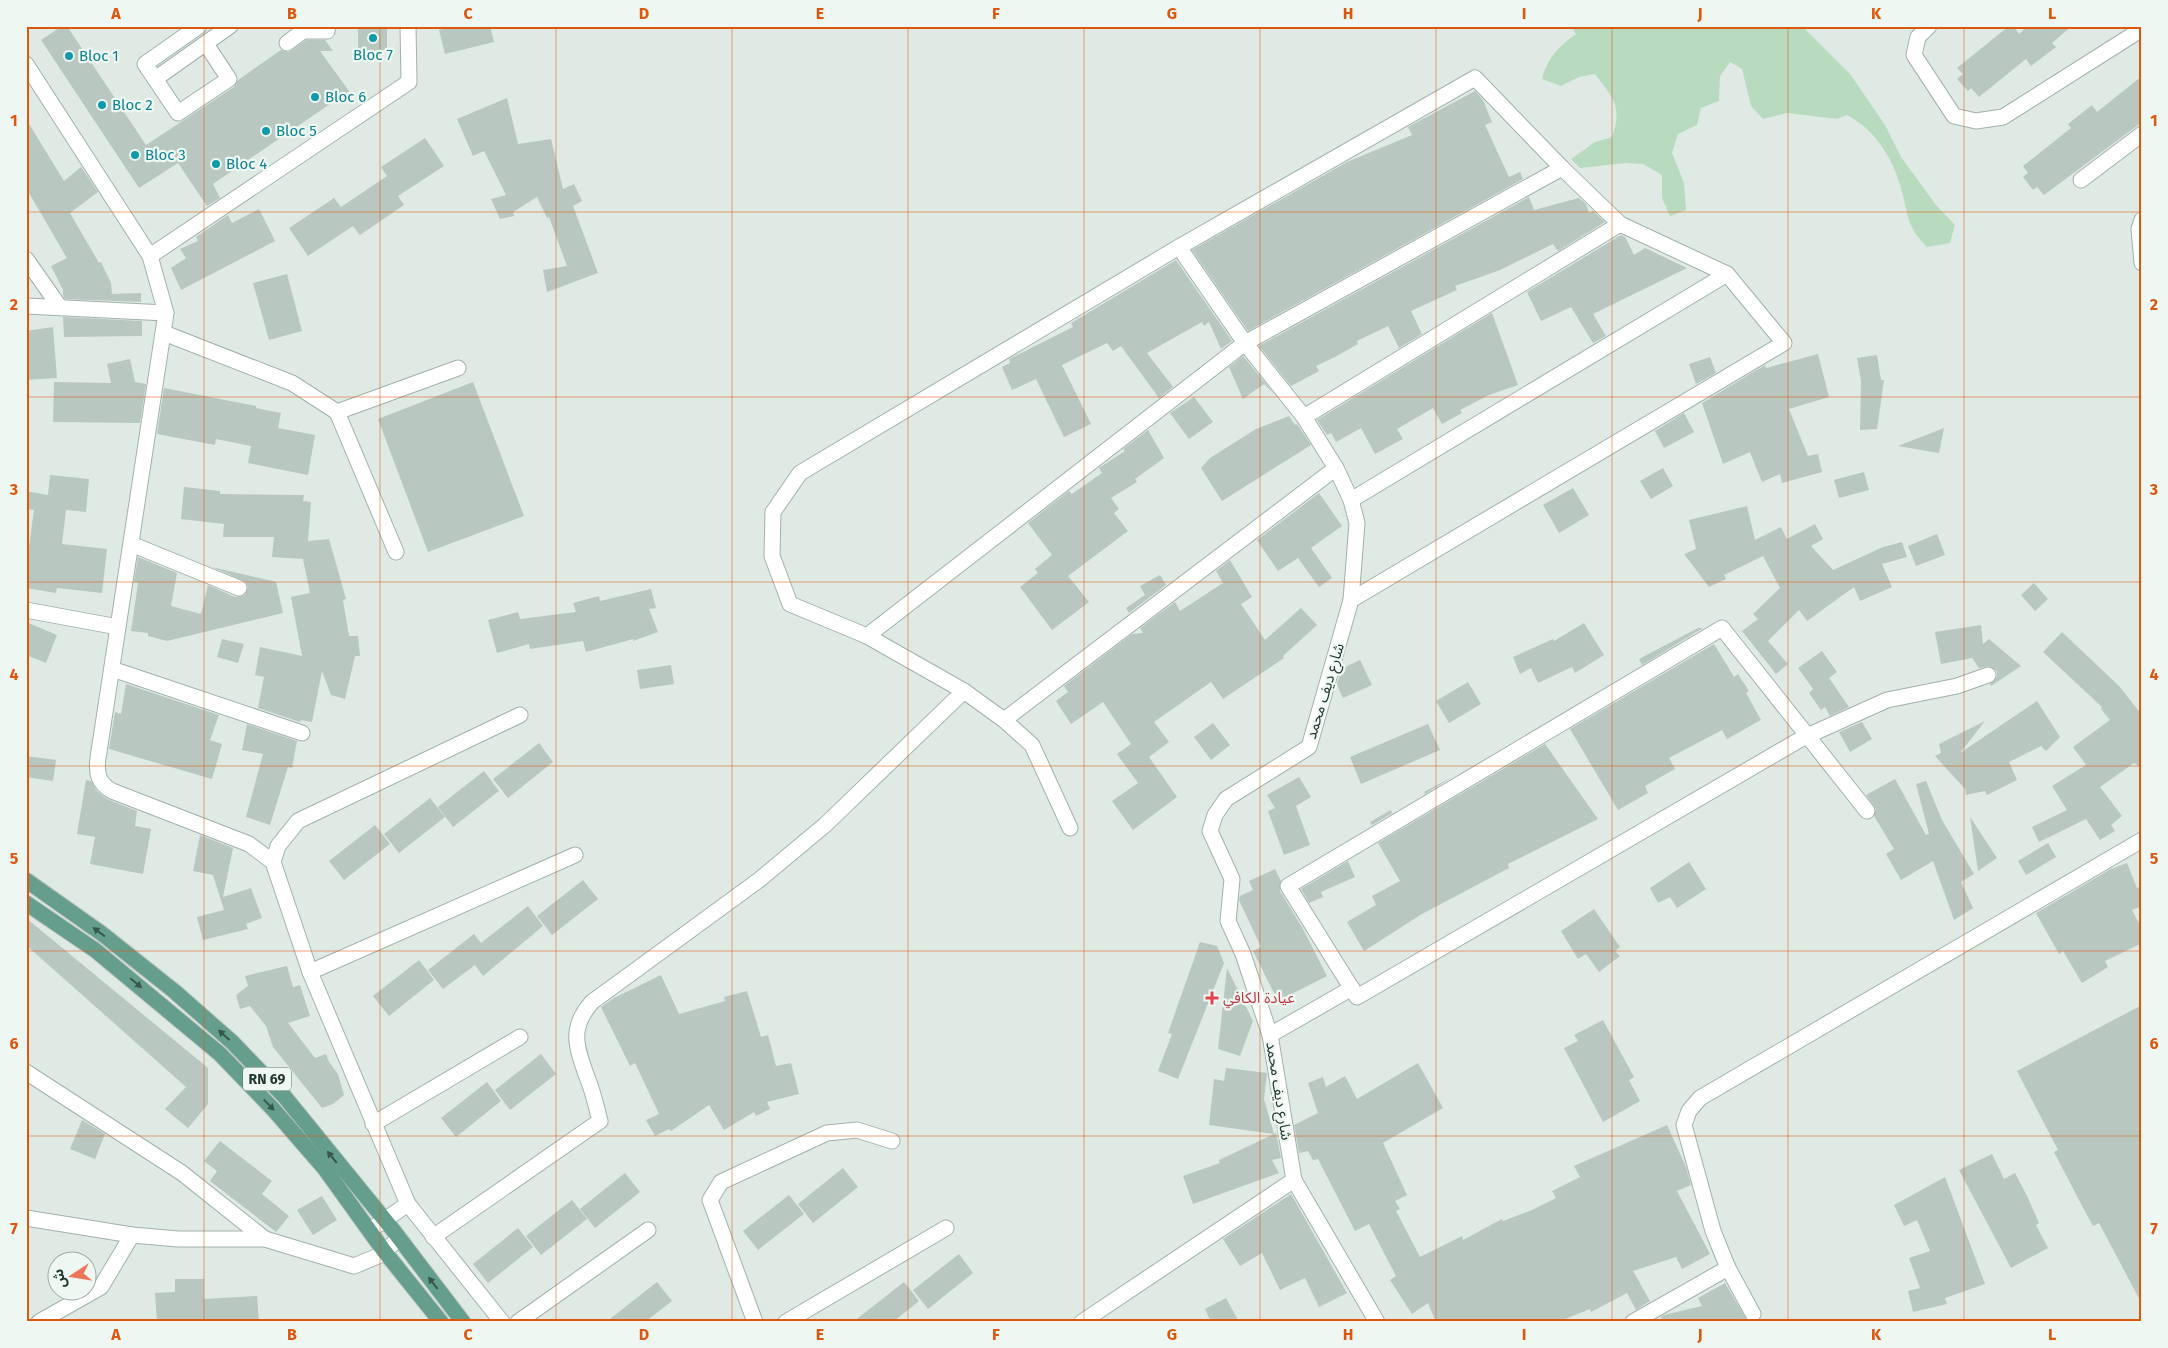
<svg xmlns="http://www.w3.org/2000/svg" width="2168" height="1348" viewBox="0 0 2168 1348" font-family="'Fira Sans','Noto Sans Arabic',sans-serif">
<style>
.green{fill:#b8dbc0}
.building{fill:#b8c7c0}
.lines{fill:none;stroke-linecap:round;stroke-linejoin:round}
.minor-casing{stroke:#a2b1ab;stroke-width:17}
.primary-casing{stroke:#bcc4c1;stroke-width:17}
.minor{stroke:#fff;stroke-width:15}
.primary{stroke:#659e8c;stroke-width:15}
.oneway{fill:#35574c}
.grid{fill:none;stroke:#de570e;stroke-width:1;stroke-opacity:0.55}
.culture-dot{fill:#0f9aa8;stroke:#eff7f3;stroke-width:2}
.health-dot{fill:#e0444e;stroke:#eff7f3;stroke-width:2}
.labels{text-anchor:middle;stroke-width:4.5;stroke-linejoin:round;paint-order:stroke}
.shield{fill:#eff7f3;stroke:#5f726b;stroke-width:1}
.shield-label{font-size:14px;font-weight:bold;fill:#213931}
.culture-label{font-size:15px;fill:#0d838f;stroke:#eff7f3;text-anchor:start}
.street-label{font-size:15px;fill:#213931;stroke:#eff7f3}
.health-label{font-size:15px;fill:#be3a42;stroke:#eff7f3;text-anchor:start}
.neatline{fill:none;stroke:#de570e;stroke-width:2}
.grid-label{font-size:16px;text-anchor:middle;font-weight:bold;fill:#de570e}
</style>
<rect width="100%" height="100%" fill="#dfeae5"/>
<path class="green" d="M1571,26H1802L1850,74L1885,125L1901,157L1936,205L1955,225L1950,243L1927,247C1907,227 1909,218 1902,192C1894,160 1876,130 1847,115L1837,119L1787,113L1763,119L1751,106L1742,69L1730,62L1720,76L1719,101L1701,108L1697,125L1678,134L1672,153L1684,183L1686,210L1670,216L1662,198V175L1643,164L1625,163L1580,168L1571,159L1595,142L1612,137C1623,107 1613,98 1595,74L1579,77L1561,86L1542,79C1548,57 1558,47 1576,34Z"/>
<g class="building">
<polygon points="62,26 67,26 146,145 234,87 238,80 281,50 289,52 306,40 325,40 333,51 320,51 349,91 213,184 220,198 207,206 178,163 139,188 41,40"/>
<polygon points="358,26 387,26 387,50 358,51"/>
<polygon points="453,26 490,26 494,42 445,54 439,30"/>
<polygon points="2009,26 2013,26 2019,34 2028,26 2072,26 2052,43 2056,47 2031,66 2026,59 1979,97 1971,88 1968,91 1957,79 1963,74 1957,68"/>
<polygon points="2142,76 2142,122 2044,195 2037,187 2033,190 2023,177 2028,173 2023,166 2071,128 2068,124 2092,105 2097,112"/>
<polygon points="1475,91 1483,100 1492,122 1485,125 1509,177 1520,172 1523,179 1248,331 1192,250 1347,162 1412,135 1408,127"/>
<polygon points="507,98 518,144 551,139 563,189 574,184 582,201 573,206 598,273 547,292 543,270 567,266 549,217 547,218 537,197 513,212 514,216 500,219 491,199 506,195 484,151 473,156 457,119"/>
<polygon points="26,119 64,181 81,167 98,192 70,213 99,263 101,262 111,283 112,294 141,293 141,302 65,299 63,295 63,290 51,266 67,258 26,188"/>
<polygon points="425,138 444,166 398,196 404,205 360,235 353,226 308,256 289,228 334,198 341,207 387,176 381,167"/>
<polygon points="1529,197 1534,210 1579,198 1586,204 1589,213 1593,211 1605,222 1558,251 1553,244 1500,270 1455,286 1457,290 1411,311 1422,334 1399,348 1388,326 1357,341 1358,344 1335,357 1316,366 1319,371 1291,386 1259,346"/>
<polygon points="259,209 275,241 181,290 171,268 186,258 180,249 198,241 196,237 228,215 232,223"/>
<polygon points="1621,235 1625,237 1634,255 1645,248 1687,268 1593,314 1606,336 1593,343 1571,307 1541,321 1527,292"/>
<polygon points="1176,260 1232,341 1221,349 1209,322 1204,326 1202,322 1147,353 1173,387 1159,398 1121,346 1113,351 1107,343 1062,365 1091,424 1064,437 1036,379 1012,390 1002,367 1010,363 1009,359 1073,327 1071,323"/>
<polygon points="287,274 302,331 269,340 253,283"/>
<polygon points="1492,313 1518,385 1489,395 1460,410 1462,413 1442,424 1433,408 1397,429 1403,439 1375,454 1361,428 1336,442 1331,433 1327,435 1317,420"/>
<polygon points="63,317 142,321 142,336 64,337"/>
<polygon points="53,327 57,378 26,380 26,331"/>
<polygon points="1818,354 1829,397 1789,409 1808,456 1818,454 1822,472 1782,483 1780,474 1762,482 1750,452 1723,464 1702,403 1765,365 1766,368"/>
<polygon points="1877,355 1881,380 1884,380 1877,429 1860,430 1861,381 1857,358"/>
<polygon points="1243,356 1275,395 1264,384 1243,399 1229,367"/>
<polygon points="1710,357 1716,373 1696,384 1689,364"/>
<polygon points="130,359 135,382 146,384 140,423 53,422 54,382 111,383 107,364"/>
<polygon points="473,382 524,516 428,552 378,419"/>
<polygon points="164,388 256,406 256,408 281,413 278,428 315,435 308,475 248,463 251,446 216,439 215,445 157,434"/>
<polygon points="1194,397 1213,422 1189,439 1170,413"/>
<polygon points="1684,413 1694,432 1664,448 1655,431"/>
<polygon points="1289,416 1295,425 1297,424 1311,445 1222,501 1201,468 1210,458 1256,429"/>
<polygon points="1944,428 1939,453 1898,446"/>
<polygon points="1148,430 1164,458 1135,479 1137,482 1111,498 1119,509 1114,513 1128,531 1068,576 1089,602 1052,630 1020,587 1038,573 1035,569 1052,555 1028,523 1069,491 1072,494 1102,473 1099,468 1125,451 1123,449"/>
<polygon points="1663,468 1673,486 1651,499 1640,481"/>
<polygon points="1864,472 1869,490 1839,498 1834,480"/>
<polygon points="50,475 89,479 86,512 66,510 62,544 107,549 102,593 57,588 56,593 26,588 26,569 34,510 26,509 26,491 48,495"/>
<polygon points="184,487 220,491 220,494 304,495 303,501 311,502 308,541 329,539 346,599 343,600 349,636 358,636 360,656 355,656 345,699 331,695 322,671 312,722 301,720 300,722 258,708 264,677 255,675 260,647 302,656 291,597 310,593 303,559 272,557 274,537 223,537 224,524 181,519"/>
<polygon points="1573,488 1589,515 1559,533 1543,505"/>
<polygon points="1319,493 1342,526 1311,548 1332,578 1319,587 1298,558 1278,571 1257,540"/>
<polygon points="1747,506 1755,540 1781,527 1787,539 1815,524 1823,539 1811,546 1833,570 1883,547 1902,542 1907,557 1882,564 1892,587 1860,601 1854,587 1807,621 1799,610 1768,641 1788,664 1776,674 1742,631 1758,619 1753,614 1780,588 1763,556 1724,575 1726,579 1709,587 1684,554 1696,549 1689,520"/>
<polygon points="1937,534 1945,555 1916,566 1908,546"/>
<polygon points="138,557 177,573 171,606 201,614 208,585 235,597 245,595 248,587 246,582 212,567 276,582 283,613 167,641 148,636 148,633 131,631 138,583 134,582"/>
<polygon points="1230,560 1252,597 1241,604 1265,640 1301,608 1317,625 1283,656 1284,658 1223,699 1211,682 1154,722 1169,742 1149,757 1177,797 1133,830 1112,801 1138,783 1117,754 1131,744 1103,702 1071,724 1056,701 1068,692 1064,686 1132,634 1143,633 1140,628 1175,602 1180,611 1223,583 1216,571"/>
<polygon points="1160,575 1166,585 1129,613 1126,608 1145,595 1140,586"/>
<polygon points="2034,583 2048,599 2035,611 2021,595"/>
<polygon points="651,589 656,608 649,609 658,632 633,641 633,639 586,652 583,641 530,649 529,644 497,653 488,620 518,612 520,619 576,612 573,603 599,596 600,601"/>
<polygon points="26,622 57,635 46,663 26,655"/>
<polygon points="1584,623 1604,655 1575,673 1572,667 1538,683 1531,668 1520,674 1513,657 1553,639 1554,641"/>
<polygon points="1981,625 1983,644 1989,639 2021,666 1991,686 1990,684 1997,677 1997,671 1989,666 1979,668 1972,658 1941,664 1935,632"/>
<polygon points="1698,628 1703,628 1642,665 1639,659"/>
<polygon points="2062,632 2119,686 2142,715 2142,768 2134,763 2100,787 2122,816 2111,825 2115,831 2100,840 2086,819 2039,842 2032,827 2067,810 2052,786 2086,765 2073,747 2110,720 2101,709 2102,707 2043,652"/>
<polygon points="222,639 244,644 238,663 217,657"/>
<polygon points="1714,644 1734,677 1738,674 1749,691 1746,693 1761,720 1727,739 1722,730 1669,758 1675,769 1645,786 1648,793 1618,810 1570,729"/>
<polygon points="1822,651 1837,672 1829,678 1849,707 1830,716 1825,707 1821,710 1809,693 1813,689 1798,668"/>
<polygon points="1360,660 1372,685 1343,698 1337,685 1341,669"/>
<polygon points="671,665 674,684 640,689 637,670"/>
<polygon points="1468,682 1481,704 1449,723 1436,701"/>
<polygon points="126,684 219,715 210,740 222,744 212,779 109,749 115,712 121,714"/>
<polygon points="2037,701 2060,737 2046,751 2041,746 2009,762 2017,780 1987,795 1985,791 1966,795 1965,789 1935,756 1941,753 1939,744 1985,721 1960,753"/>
<polygon points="1862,722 1872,739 1850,752 1839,732"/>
<polygon points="1213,723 1230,745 1211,760 1194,737"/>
<polygon points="247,724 297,741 292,768 288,767 270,825 246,817 263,754 242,750"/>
<polygon points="1428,724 1440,750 1361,784 1350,757"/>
<polygon points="539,743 553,762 508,798 493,779"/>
<polygon points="1545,744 1598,819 1508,864 1509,868 1422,914 1364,951 1347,922 1376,905 1372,896 1400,881 1378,843"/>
<polygon points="26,756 56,760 53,781 26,777"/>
<polygon points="484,771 499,791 453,827 438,807"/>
<polygon points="1299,777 1311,797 1296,806 1310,845 1284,855 1268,811 1275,808 1267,795"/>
<polygon points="1452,777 1425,794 1424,792"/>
<polygon points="1895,779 1926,835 1929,834 1916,784 1926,781 1942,820 1974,874 1961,882 1973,908 1954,920 1933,861 1901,880 1886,854 1894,849 1874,816 1876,809 1866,795"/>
<polygon points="86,780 91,781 97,791 107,799 137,811 135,826 151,829 143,874 90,864 95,837 77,834"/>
<polygon points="430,798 445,817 399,853 384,834"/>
<polygon points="1391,810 1392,813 1372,825 1370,822"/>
<polygon points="1970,817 1997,858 1978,871"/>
<polygon points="375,825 390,844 344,880 329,861"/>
<polygon points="200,835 233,848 223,897 251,888 262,918 246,924 248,929 203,940 197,917 224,910 213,875 193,871"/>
<polygon points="2048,843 2056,857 2026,875 2018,861"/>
<polygon points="1348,861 1355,877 1321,892 1323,897 1309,903 1301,889"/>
<polygon points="1689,862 1706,889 1677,908 1670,897 1658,903 1650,888"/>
<polygon points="2127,863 2137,888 2142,886 2142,906 2132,910 2142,929 2142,943 2105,961 2108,967 2082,983 2063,951 2059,954 2036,913 2111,869"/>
<polygon points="1275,869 1281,881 1280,891 1303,929 1327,976 1278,1001 1253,951 1261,947 1239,900 1240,896 1253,890 1249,881"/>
<polygon points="583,880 598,899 552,935 537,916"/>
<polygon points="528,906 543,926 483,976 475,965 443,989 428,970 474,934 481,943"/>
<polygon points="1594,909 1620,947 1615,951 1620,956 1599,972 1586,954 1578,959 1561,931"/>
<polygon points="26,918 208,1068 208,1104 188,1128 165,1109 186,1087 26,945"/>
<polygon points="1200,942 1217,946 1224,963 1178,1079 1158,1071 1172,1034 1168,1033"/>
<polygon points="419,960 434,980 389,1016 373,996"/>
<polygon points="287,966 293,987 300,985 310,1016 288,1023 315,1058 326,1054 329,1062 338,1074 344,1095 333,1104 322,1108 273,1047 266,1026 250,1006 240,1009 236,995 248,986 245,976"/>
<polygon points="1227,968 1253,1021 1240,1056 1218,1049"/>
<polygon points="661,975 679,1014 725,1001 724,997 747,991 761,1037 768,1035 776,1066 791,1063 799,1094 767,1102 770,1109 756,1116 754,1112 724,1130 709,1105 671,1131 669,1129 655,1136 646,1120 659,1114 635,1063 630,1066 601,1007 614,998"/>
<polygon points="2142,1005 2142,1304 2099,1223 2093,1226 2080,1202 2054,1152 2058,1150 2017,1071"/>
<polygon points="1603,1020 1634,1077 1629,1080 1640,1101 1603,1122 1564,1048 1578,1041 1574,1035"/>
<polygon points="541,1054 556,1074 510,1110 495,1090"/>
<polygon points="1418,1063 1443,1108 1383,1143 1407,1195 1395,1201 1400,1209 1396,1211 1420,1257 1462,1236 1463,1240 1502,1219 1503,1221 1532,1210 1556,1198 1552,1191 1580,1177 1574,1166 1667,1125 1686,1167 1691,1185 1677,1191 1710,1254 1682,1269 1676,1257 1633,1271 1650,1301 1636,1310 1627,1293 1591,1312 1590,1309 1558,1322 1436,1322 1428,1303 1412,1314 1390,1280 1396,1276 1369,1224 1355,1231 1318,1159 1313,1160 1308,1151 1299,1153 1294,1125 1318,1113 1308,1083 1323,1077 1326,1087 1345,1076 1357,1099"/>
<polygon points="1226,1068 1267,1073 1264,1099 1274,1134 1209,1125 1214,1079 1224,1081"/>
<polygon points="487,1082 501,1101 456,1137 441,1118"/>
<polygon points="82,1120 105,1134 95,1159 70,1149"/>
<polygon points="1276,1133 1281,1158 1272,1160 1279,1173 1193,1204 1183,1176 1220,1163 1219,1160"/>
<polygon points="220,1141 272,1181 262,1194 289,1216 276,1232 210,1181 217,1171 204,1161"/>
<polygon points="1992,1154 2004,1179 2015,1173 2027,1196 2039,1223 2036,1225 2048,1248 2011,1268 1959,1170"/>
<polygon points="843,1168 858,1187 813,1223 798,1204"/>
<polygon points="625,1173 640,1192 595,1228 580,1209"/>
<polygon points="1945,1177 1985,1284 1945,1298 1947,1304 1913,1312 1908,1291 1920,1288 1909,1258 1930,1251 1917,1220 1904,1226 1894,1205"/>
<polygon points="1291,1194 1347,1293 1319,1307 1305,1278 1280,1290 1262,1253 1240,1266 1223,1239"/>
<polygon points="789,1195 804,1214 758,1250 743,1231"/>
<polygon points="322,1196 337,1220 313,1235 297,1210"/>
<polygon points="572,1200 587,1219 541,1255 526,1236"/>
<polygon points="518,1228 533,1247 488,1283 473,1264"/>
<polygon points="959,1254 973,1273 928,1309 913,1290"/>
<polygon points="175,1279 204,1279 204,1299 257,1296 259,1322 157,1322 155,1293 175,1292"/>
<polygon points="657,1282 672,1301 645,1322 606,1322"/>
<polygon points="904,1282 919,1301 893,1322 853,1322"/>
<polygon points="1725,1283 1748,1322 1662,1322 1661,1317 1664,1315 1702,1306 1698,1298"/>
<polygon points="1226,1298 1239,1322 1211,1322 1205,1309"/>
</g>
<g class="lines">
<defs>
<g id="minor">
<polyline points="199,26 145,64 178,113 229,79 206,44"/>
<polyline points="299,26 303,31 327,31 328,26"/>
<polyline points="1929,26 1918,37 1914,55 1954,116 1976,121 2003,117 2142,29"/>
<polyline points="287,43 303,31"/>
<path d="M26,64L150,256L166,313L98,758C96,773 98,783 112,791L249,844L273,862L310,972L408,1204L502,1322"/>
<polyline points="155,79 230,26"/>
<polyline points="2081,180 2142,134"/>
<polyline points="2142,220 2139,229 2142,263"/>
<polyline points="1179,247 1245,343 1304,417 1336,468 1351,500 1357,523 1351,600 1309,747 1226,799 1215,815 1210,831 1232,879 1228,921 1243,954 1270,1035 1294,1180"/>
<polyline points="150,256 409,82 408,26"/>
<polyline points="26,259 59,306"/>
<polyline points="26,306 166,313"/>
<polyline points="164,333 292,383 337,412"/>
<polyline points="1304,417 1620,224"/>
<polyline points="1351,500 1727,274"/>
<polyline points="131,544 239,588"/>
<polyline points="396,552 337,412 458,368"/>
<polyline points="26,610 118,627"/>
<polyline points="867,636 1245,343 1562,168"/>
<polyline points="112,669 302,733"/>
<polyline points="1004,720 1336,468"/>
<polyline points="1867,811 1722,628 1288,886 1357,997 1801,739 1807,736 1887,700 1957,686 1988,675"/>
<polyline points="1070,828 1032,745 1004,720 964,691 867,636 790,604 772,556 773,512 800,473 1179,247 1475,78 1562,168 1620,224 1727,274 1784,343 1351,600"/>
<polyline points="273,862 278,846 298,821 520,715"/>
<polyline points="310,972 575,855"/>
<polyline points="1270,1035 1352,988"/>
<polyline points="26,1072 182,1173 265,1239"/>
<polyline points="373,1124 520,1037"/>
<polyline points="26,1218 132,1235 178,1239 265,1239 354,1266 378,1256 399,1239"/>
<polyline points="370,1230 408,1204"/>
<path d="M433,1237L600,1121C596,1106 593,1091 587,1077C576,1046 569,1028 592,1002L759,880L825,825L964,691"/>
<polyline points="1753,1314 1728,1268 1713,1231 1684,1125 1689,1111 1700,1098 2142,840"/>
<polyline points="39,1322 101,1287 132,1235"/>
<polyline points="518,1322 648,1230"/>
<polyline points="755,1322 710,1200 721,1182 827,1133 857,1130 892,1141"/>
<polyline points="786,1322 946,1228"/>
<polyline points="1082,1322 1294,1180 1377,1322"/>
<polyline points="1633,1322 1728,1268"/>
</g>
<g id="primary">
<polyline points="26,880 101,933 174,991 232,1042 284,1096 393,1230 463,1322"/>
<polyline points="26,903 95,950 220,1054 273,1109 325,1169 384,1251 441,1322"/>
</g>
</defs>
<use href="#minor" class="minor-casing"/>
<use href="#primary" class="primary-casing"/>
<use href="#minor" class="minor"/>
<use href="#primary" class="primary"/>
</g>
<defs><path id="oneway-solid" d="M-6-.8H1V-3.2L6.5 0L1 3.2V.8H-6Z" transform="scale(1.25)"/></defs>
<g class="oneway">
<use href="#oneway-solid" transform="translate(99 932) rotate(-143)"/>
<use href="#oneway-solid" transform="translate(136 983) rotate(40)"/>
<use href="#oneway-solid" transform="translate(224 1035) rotate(-138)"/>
<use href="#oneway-solid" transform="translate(269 1105) rotate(46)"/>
<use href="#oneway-solid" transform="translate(332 1157) rotate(-129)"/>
<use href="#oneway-solid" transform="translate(433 1283) rotate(-128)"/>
</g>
<path class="grid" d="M204,26V1322M380,26V1322M556,26V1322M732,26V1322M908,26V1322M1084,26V1322M1260,26V1322M1436,26V1322M1612,26V1322M1788,26V1322M1964,26V1322M26,212H2142M26,397H2142M26,582H2142M26,766H2142M26,951H2142M26,1136H2142"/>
<g class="culture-dot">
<circle cx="373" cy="38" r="5"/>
<circle cx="69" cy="56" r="5"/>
<circle cx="315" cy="97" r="5"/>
<circle cx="102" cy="105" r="5"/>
<circle cx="266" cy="131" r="5"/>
<circle cx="135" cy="155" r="5"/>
<circle cx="216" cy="164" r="5"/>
</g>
<path class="health-dot" d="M1209.5 990.5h5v5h5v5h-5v5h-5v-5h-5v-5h5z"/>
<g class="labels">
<rect class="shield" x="243" y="1067.5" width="48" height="23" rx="4"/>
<g class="shield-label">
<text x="267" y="1084">RN 69</text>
</g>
<g class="culture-label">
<text x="373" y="60" text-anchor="middle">Bloc 7</text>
<text x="79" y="61">Bloc 1</text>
<text x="325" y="102">Bloc 6</text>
<text x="112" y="110">Bloc 2</text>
<text x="276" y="136">Bloc 5</text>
<text x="145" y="160">Bloc 3</text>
<text x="226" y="169">Bloc 4</text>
</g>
<g class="street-label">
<text transform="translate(1325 691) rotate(-73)" y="5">شارع ديف محمد</text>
<text transform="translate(1279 1091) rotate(81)" y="5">شارع ديف محمد</text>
</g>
<g class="health-label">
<text x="1223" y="1003">عيادة الكافي</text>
</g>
</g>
<rect width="2168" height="1348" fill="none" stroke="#eff7f3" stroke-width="55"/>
<g transform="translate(72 1276) rotate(258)"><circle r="24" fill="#eff7f3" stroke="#9daba5"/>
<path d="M0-4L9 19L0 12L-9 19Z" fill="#ed765a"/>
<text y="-8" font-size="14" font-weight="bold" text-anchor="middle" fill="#213931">ش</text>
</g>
<rect x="28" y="28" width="2112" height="1292" class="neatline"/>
<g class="grid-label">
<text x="116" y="19">A</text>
<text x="292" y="19">B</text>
<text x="468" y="19">C</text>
<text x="644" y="19">D</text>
<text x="820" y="19">E</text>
<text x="996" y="19">F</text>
<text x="1172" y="19">G</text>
<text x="1348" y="19">H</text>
<text x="1524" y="19">I</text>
<text x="1700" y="19">J</text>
<text x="1876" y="19">K</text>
<text x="2052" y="19">L</text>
<text x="14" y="126">1</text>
<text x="2154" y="126">1</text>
<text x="14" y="310">2</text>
<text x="2154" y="310">2</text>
<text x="14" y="495">3</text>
<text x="2154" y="495">3</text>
<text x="14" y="680">4</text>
<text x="2154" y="680">4</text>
<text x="14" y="864">5</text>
<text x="2154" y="864">5</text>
<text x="14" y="1049">6</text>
<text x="2154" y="1049">6</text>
<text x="14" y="1234">7</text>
<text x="2154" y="1234">7</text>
<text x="116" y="1340">A</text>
<text x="292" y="1340">B</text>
<text x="468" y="1340">C</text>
<text x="644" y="1340">D</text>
<text x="820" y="1340">E</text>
<text x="996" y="1340">F</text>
<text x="1172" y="1340">G</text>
<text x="1348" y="1340">H</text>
<text x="1524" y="1340">I</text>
<text x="1700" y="1340">J</text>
<text x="1876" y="1340">K</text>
<text x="2052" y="1340">L</text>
</g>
</svg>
